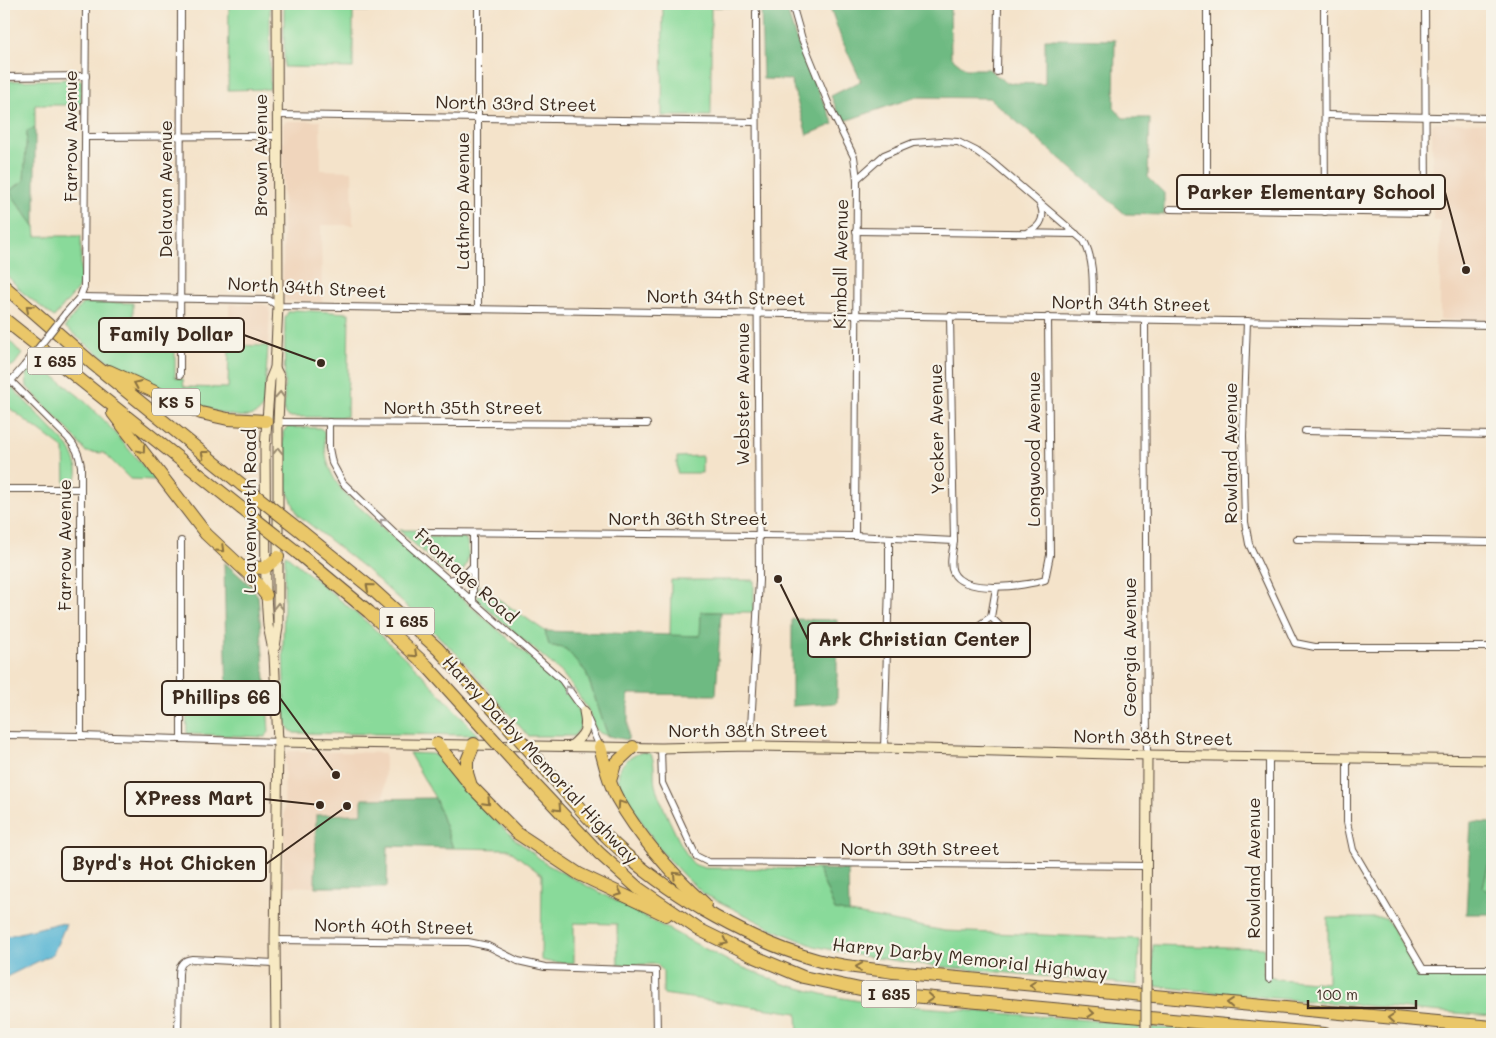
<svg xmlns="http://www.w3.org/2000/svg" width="1496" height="1038" viewBox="0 0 1496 1038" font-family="Mali,sans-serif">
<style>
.built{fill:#f0d5bc}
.green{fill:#89da9a;stroke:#62825c}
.forest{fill:#6eba82;stroke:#547250}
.water{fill:#56b5d4;stroke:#487079}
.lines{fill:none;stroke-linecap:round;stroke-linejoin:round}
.street-casing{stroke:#574638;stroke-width:8}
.secondary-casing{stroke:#574638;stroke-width:11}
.highway-casing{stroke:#574638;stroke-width:14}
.street{stroke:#fff;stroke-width:6}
.secondary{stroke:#f7e9c3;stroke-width:9}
.highway{stroke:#eac769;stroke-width:12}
.street-bridge-casing{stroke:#574638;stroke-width:8;stroke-linecap:butt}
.secondary-bridge-casing{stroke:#574638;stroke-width:11;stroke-linecap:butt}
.highway-bridge-casing{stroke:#574638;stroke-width:14;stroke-linecap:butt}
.street-bridge{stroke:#fff;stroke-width:6}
.secondary-bridge{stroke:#f7e9c3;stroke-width:9}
.highway-bridge{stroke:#eac769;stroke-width:12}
.oneway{stroke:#8a7140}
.oneway2{stroke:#998a70}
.oneway3{stroke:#a79f9a}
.labels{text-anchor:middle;stroke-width:4.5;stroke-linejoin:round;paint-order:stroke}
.shield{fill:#f7f3e8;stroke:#73665b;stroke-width:1}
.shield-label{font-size:16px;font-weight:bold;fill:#3b2a1e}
.street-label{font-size:18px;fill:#3b2a1e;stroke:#f7f3e8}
.leader{fill:none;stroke:#3b2a1e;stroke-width:2}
.callout-dot{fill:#3b2a1e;stroke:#f7f3e8;stroke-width:2}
.callout{fill:#f7f3e8;stroke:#3b2a1e;stroke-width:2}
.callout-label{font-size:19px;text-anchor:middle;font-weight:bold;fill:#3b2a1e}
</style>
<rect width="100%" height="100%" fill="#f7f3e8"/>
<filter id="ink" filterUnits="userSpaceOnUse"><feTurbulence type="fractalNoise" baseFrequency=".02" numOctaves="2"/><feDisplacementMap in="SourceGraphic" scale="10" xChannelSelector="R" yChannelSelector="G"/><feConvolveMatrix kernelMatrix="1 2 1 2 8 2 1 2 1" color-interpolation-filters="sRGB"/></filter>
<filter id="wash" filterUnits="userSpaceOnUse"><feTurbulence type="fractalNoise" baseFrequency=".0096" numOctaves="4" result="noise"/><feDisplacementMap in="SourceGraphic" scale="20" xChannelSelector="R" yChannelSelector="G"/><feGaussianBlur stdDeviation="1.12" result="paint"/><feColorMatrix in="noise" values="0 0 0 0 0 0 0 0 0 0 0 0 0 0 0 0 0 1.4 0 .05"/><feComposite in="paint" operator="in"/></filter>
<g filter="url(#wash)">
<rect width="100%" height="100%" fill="#f4e3ca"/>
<g class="built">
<polygon points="286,121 320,121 321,170 352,171 353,225 321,225 322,302 287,301 283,297 283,124"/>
<polygon points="1435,122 1492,123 1492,321 1440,320 1440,220 1433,221 1432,126"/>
<polygon points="229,304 262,304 269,307 270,311 268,346 229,345"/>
<polygon points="288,751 385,753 384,799 362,799 362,814 317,815 315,887 283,886 285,758"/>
</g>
<g class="green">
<polygon points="229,4 270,4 270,89 228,90"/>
<polygon points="284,4 378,4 377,11 353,11 353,68 284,67"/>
<polygon points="663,4 711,4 711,116 662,116"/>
<polygon points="78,79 82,81 81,105 35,105 35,128 27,131 24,181 9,191 35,227 36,236 81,236 81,283 77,290 54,317 22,292 4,272 4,123 9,122 9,81"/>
<path d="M88,302L133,303V335L175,336V377L183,379L184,387L228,388L229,345L268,346L264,404C261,410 259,413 253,415C231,424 155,389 134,377C109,363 87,345 65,327L82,304Z"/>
<polygon points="295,310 349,313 347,417 288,417 284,413 285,318 288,312"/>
<polygon points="4,335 22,354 14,365 9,367 4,364"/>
<polygon points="36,362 80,397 103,419 155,480 130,479 104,453 86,452 72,434 27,387 26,373"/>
<path d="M4,379L68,446C75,457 86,483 65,485L64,449L4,404Z"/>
<path d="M287,427L320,428L324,431C325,455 327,472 343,491C356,506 374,519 388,533C428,570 470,605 511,641C535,662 562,682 578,709C584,719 582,728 574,736H528L459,656L415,614L366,569L298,515L284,484L283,432Z"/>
<polygon points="702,456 702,473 677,473 677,457"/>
<path d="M399,530H416L418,537H463L466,539C470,550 469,566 460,574L446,573Z"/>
<polygon points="285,554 369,624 417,669 478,735 294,733 289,729 285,721 283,645"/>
<polygon points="671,580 754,580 754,612 701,612 701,636 670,636"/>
<polygon points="478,585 545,631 549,645 566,649 586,672 608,736 600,733 595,728 587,708 573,687 561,672 478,601"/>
<polygon points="267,703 269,732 265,737 187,734 186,705"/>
<path d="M642,752L651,754C656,764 653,775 655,785C659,799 684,856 694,864C697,866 702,867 705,868L818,869L835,910L945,931L1139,939L1138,985L934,966L856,955L814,946L775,930L704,894L685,877L660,850L621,790C614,769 622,760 642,752Z"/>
<polygon points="409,753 432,754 442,759 484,810 515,839 548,865 732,963 784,984 826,995 871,1003 1139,1024 1140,1034 798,1034 797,1013 663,994 663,972 657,964 618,965 617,924 574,923 574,963 549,962 541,960 542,875 508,849 453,848 435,798"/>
<polygon points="1492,848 1492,894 1483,889"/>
<polygon points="1328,918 1386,918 1421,975 1492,975 1492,1016 1272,998 1152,986 1153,945 1264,948 1263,973 1278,979 1328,983"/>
<polygon points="1152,1027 1229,1034 1152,1034"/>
</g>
<g class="forest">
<path d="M711,4H786C795,46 816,85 834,124L807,135L791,80L763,79L761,7H711Z"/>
<polygon points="829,4 950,4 951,57 966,69 989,69 1006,83 1045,84 1045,39 1115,40 1114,108 1123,118 1150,118 1148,177 1164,193 1164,215 1125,214 989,98 915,97 842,122 831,96 861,81 841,38"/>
<polygon points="35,128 35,227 9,191 24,181 27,131"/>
<polygon points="224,562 251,586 258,596 267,703 227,704"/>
<polygon points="701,612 721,612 716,695 628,694 628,740 608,736 586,672 566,649 549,645 545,631 700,636"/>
<polygon points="792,619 837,620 837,703 792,706"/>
<polygon points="435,798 453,848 388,846 387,887 315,887 316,815 362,814 362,799"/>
<polygon points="1471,822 1492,823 1492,848 1483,888 1492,894 1492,914 1466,914"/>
<polygon points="818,869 848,870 849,913 835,910"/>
</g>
<polygon class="water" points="59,923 66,924 53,954 4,978 4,937"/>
</g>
<g filter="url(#ink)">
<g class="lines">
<defs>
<g id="street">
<polyline points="792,4 802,39 831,110 854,157 857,179 855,536"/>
<polyline points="1324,4 1325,212"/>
<polyline points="997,72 998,4"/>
<polyline points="4,77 86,76"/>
<polyline points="276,115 756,122"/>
<polyline points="1325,115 1492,118"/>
<polyline points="86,137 277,136"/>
<path d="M857,179L884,155L913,143L942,141L958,142L976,151L993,163L1084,241C1096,263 1092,293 1093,318"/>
<polyline points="1170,209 1426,213 1425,4"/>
<polyline points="1207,209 1207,4"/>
<polyline points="856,231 1076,234"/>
<path d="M1028,232C1042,227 1046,215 1039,202"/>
<polyline points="80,297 269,300 278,306 1492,325"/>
<polyline points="478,309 478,4"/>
<polyline points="65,314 80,297 84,287 86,4"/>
<path d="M950,316L954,541C953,550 949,564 953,572C963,595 1025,586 1045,580L1050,555L1048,317"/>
<polyline points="1145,320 1147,755"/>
<polyline points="1247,321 1243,436 1245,522 1249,544 1295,643 1315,647 1492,647"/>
<path d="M4,374L68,438C76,447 79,454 81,466V736"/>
<polyline points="180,375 181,4"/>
<polyline points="11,381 24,366"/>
<polyline points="278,422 647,424"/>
<polyline points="329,422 329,448 332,463 343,483 395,533 562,680 584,711 600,747"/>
<polyline points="1305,431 1492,435"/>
<polyline points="4,489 80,489"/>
<polyline points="421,532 759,535 855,536 954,541"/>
<polyline points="473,533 473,602"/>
<polyline points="1297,539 1492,542"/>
<polyline points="181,541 181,739"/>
<polyline points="449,580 462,577 472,567"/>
<path d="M991,617L1008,634V642C997,649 978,649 971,637C975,627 982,623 991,617Z"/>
<polyline points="991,617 996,588"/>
<polyline points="4,735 81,736 278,742"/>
<polyline points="750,746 759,580 756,12"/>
<polyline points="661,748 662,783 696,856 708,862 1146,866"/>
<polyline points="884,748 889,585 889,539"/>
<polyline points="1269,756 1269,979"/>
<polyline points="1347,758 1347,822 1353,850 1423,969 1492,969"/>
<polyline points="275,940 468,942 488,946 518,961 545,967 656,971 657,1034"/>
<path d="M178,1034L179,974C179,965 183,960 192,959L275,963"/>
</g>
<g id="secondary">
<polyline points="275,647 278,627 278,422 280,378 275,368"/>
<polyline points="278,742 661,748 750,746 884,748 1147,755 1492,760"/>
<path d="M571,746C585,734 588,730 584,711"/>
<polyline points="1146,973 1147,755"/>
<polyline points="276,1034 275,940 278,742 274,655 268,626 266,595 265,447 270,380 275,368 278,306 277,4"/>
</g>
<g id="highway">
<polyline points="4,286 92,363 242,485"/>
<polyline points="4,319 241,508"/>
<polyline points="109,371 201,413 228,419 266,421"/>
<polyline points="113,413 206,534 251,576 266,595"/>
<polyline points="302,532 371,588 438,649 502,719"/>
<polyline points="298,553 369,612 427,666 476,720"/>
<polyline points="243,567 265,568 278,557"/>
<polyline points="437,744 468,782"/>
<polyline points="474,744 467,761 467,773 471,786 517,833 579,874 666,915"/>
<path d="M600,747C605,764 608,782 617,798C640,838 671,873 705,904"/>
<polyline points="524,773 599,853 638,888 698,929 753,956 803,977 879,993 1325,1034"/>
<path d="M549,773C573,801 597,829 625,854C676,899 752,942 817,960C841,967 868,968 893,972L1492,1027"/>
<polyline points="610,781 615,764 633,747"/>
</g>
</defs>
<use href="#street" class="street-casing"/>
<use href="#secondary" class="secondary-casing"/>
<use href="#highway" class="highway-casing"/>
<use href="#street" class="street"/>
<use href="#secondary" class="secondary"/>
<use href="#highway" class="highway"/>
<defs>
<polyline id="street-bridge" points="24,366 65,314"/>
<polyline id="secondary-bridge" points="1146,1034 1146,973"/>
<g id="highway-bridge">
<polyline points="242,485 302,532"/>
<polyline points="241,508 298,553"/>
<polyline points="502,719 549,773"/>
<polyline points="476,720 524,773"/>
</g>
</defs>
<use href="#street-bridge" class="street-bridge-casing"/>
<use href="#secondary-bridge" class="secondary-bridge-casing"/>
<use href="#highway-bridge" class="highway-bridge-casing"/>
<use href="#street-bridge" class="street-bridge"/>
<use href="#secondary-bridge" class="secondary-bridge"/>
<use href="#highway-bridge" class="highway-bridge"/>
</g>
<defs><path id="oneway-chevron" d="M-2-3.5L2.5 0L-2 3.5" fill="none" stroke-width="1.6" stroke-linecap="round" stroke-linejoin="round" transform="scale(1.25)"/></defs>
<g class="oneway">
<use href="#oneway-chevron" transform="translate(29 308) rotate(-139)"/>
<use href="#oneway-chevron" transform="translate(137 384) rotate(-156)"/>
<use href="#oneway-chevron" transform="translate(142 450) rotate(53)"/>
<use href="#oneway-chevron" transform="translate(204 454) rotate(-142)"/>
<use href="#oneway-chevron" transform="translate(221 549) rotate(44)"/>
<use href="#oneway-chevron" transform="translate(369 587) rotate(-140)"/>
<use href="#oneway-chevron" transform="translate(414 654) rotate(43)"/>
<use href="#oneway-chevron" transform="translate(487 802) rotate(46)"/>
<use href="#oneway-chevron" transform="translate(621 804) rotate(-124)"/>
<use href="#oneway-chevron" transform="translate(558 808) rotate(47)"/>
<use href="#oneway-chevron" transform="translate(676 875) rotate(-134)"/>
<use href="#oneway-chevron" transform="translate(619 893) rotate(25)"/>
<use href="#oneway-chevron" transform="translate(724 942) rotate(26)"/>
<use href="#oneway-chevron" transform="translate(859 967) rotate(-171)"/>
<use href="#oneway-chevron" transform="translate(1033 985) rotate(-175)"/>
<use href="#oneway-chevron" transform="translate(930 998) rotate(5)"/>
<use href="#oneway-chevron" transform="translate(1230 1003) rotate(-175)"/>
<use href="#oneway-chevron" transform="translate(1091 1013) rotate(5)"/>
<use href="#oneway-chevron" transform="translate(1391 1018) rotate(-175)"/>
</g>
<g class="oneway2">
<use href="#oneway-chevron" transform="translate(280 395) rotate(-87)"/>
<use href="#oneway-chevron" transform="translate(278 451) rotate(-90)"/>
<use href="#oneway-chevron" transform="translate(278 606) rotate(-90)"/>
</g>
<g class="oneway3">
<use href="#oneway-chevron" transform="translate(383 522) rotate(-137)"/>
<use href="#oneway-chevron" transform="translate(568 689) rotate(-128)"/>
</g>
</g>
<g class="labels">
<g class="shield">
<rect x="27.5" y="347.5" width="55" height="27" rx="4"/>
<rect x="152" y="388.5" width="48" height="27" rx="4"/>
<rect x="379.5" y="607.5" width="55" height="27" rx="4"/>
<rect x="861.5" y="980.5" width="55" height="27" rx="4"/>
</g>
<g class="shield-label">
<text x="55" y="367">I 635</text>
<text x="176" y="408">KS 5</text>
<text x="407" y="627">I 635</text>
<text x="889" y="1000">I 635</text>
</g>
<g class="street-label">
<text transform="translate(516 104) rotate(1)" y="6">North 33rd Street</text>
<text transform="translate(71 136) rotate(-90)" y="6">Farrow Avenue</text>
<text transform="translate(261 155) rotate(-90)" y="6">Brown Avenue</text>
<text transform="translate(166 189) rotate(-90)" y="6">Delavan Avenue</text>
<text transform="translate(463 201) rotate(-90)" y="6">Lathrop Avenue</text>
<text transform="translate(841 264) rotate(-89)" y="6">Kimball Avenue</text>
<text transform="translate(307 288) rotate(3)" y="6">North 34th Street</text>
<text transform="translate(726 298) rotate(1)" y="6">North 34th Street</text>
<text transform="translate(1131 304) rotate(1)" y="6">North 34th Street</text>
<text transform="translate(743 394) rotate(-90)" y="6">Webster Avenue</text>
<text x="463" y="414">North 35th Street</text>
<text transform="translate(937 429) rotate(-91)" y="6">Yecker Avenue</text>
<text transform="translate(1034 449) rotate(-90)" y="6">Longwood Avenue</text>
<text transform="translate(1231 453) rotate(-90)" y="6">Rowland Avenue</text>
<text transform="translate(250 511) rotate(-90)" y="6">Leavenworth Road</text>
<text x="688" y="525">North 36th Street</text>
<text transform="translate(65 545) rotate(-90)" y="6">Farrow Avenue</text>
<text transform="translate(466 576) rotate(42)" y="6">Frontage Road</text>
<text transform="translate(1130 647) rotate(-90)" y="6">Georgia Avenue</text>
<text x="748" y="737">North 38th Street</text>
<text transform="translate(1153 738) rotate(1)" y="6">North 38th Street</text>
<text transform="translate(540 760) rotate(47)" y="6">Harry Darby Memorial Highway</text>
<text x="920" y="855">North 39th Street</text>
<text transform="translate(1254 868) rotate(-90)" y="6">Rowland Avenue</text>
<text transform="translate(394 927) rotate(1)" y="6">North 40th Street</text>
<text transform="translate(970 959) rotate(6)" y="6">Harry Darby Memorial Highway</text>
</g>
</g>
<path class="leader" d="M1466 270L1445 192M321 363L244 335M778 579L808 640M336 775L280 698M320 805L264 799M347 806L266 864"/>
<g class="callout-dot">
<circle cx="1466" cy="270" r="5"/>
<circle cx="321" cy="363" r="5"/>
<circle cx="778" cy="579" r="5"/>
<circle cx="336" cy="775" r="5"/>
<circle cx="320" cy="805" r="5"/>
<circle cx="347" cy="806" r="5"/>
</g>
<g class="callout">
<rect x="1177" y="175" width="268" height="34" rx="5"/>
<rect x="99" y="318" width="145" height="34" rx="5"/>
<rect x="808" y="623" width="222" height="34" rx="5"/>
<rect x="162" y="681" width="118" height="34" rx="5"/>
<rect x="125" y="782" width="139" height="34" rx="5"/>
<rect x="62" y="847" width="204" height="34" rx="5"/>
</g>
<g class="callout-label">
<text x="1311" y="199">Parker Elementary School</text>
<text x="171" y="341">Family Dollar</text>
<text x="919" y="646">Ark Christian Center</text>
<text x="221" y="704">Phillips 66</text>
<text x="194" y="805">XPress Mart</text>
<text x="164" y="870">Byrd's Hot Chicken</text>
</g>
<rect width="1496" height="1038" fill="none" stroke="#f7f3e8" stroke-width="20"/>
<path d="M1308 1000v8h108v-8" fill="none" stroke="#3b2a1e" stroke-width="2.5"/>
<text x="1316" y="1000" font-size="15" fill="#3b2a1e" stroke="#f7f3e8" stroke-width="4" paint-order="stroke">100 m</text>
</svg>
